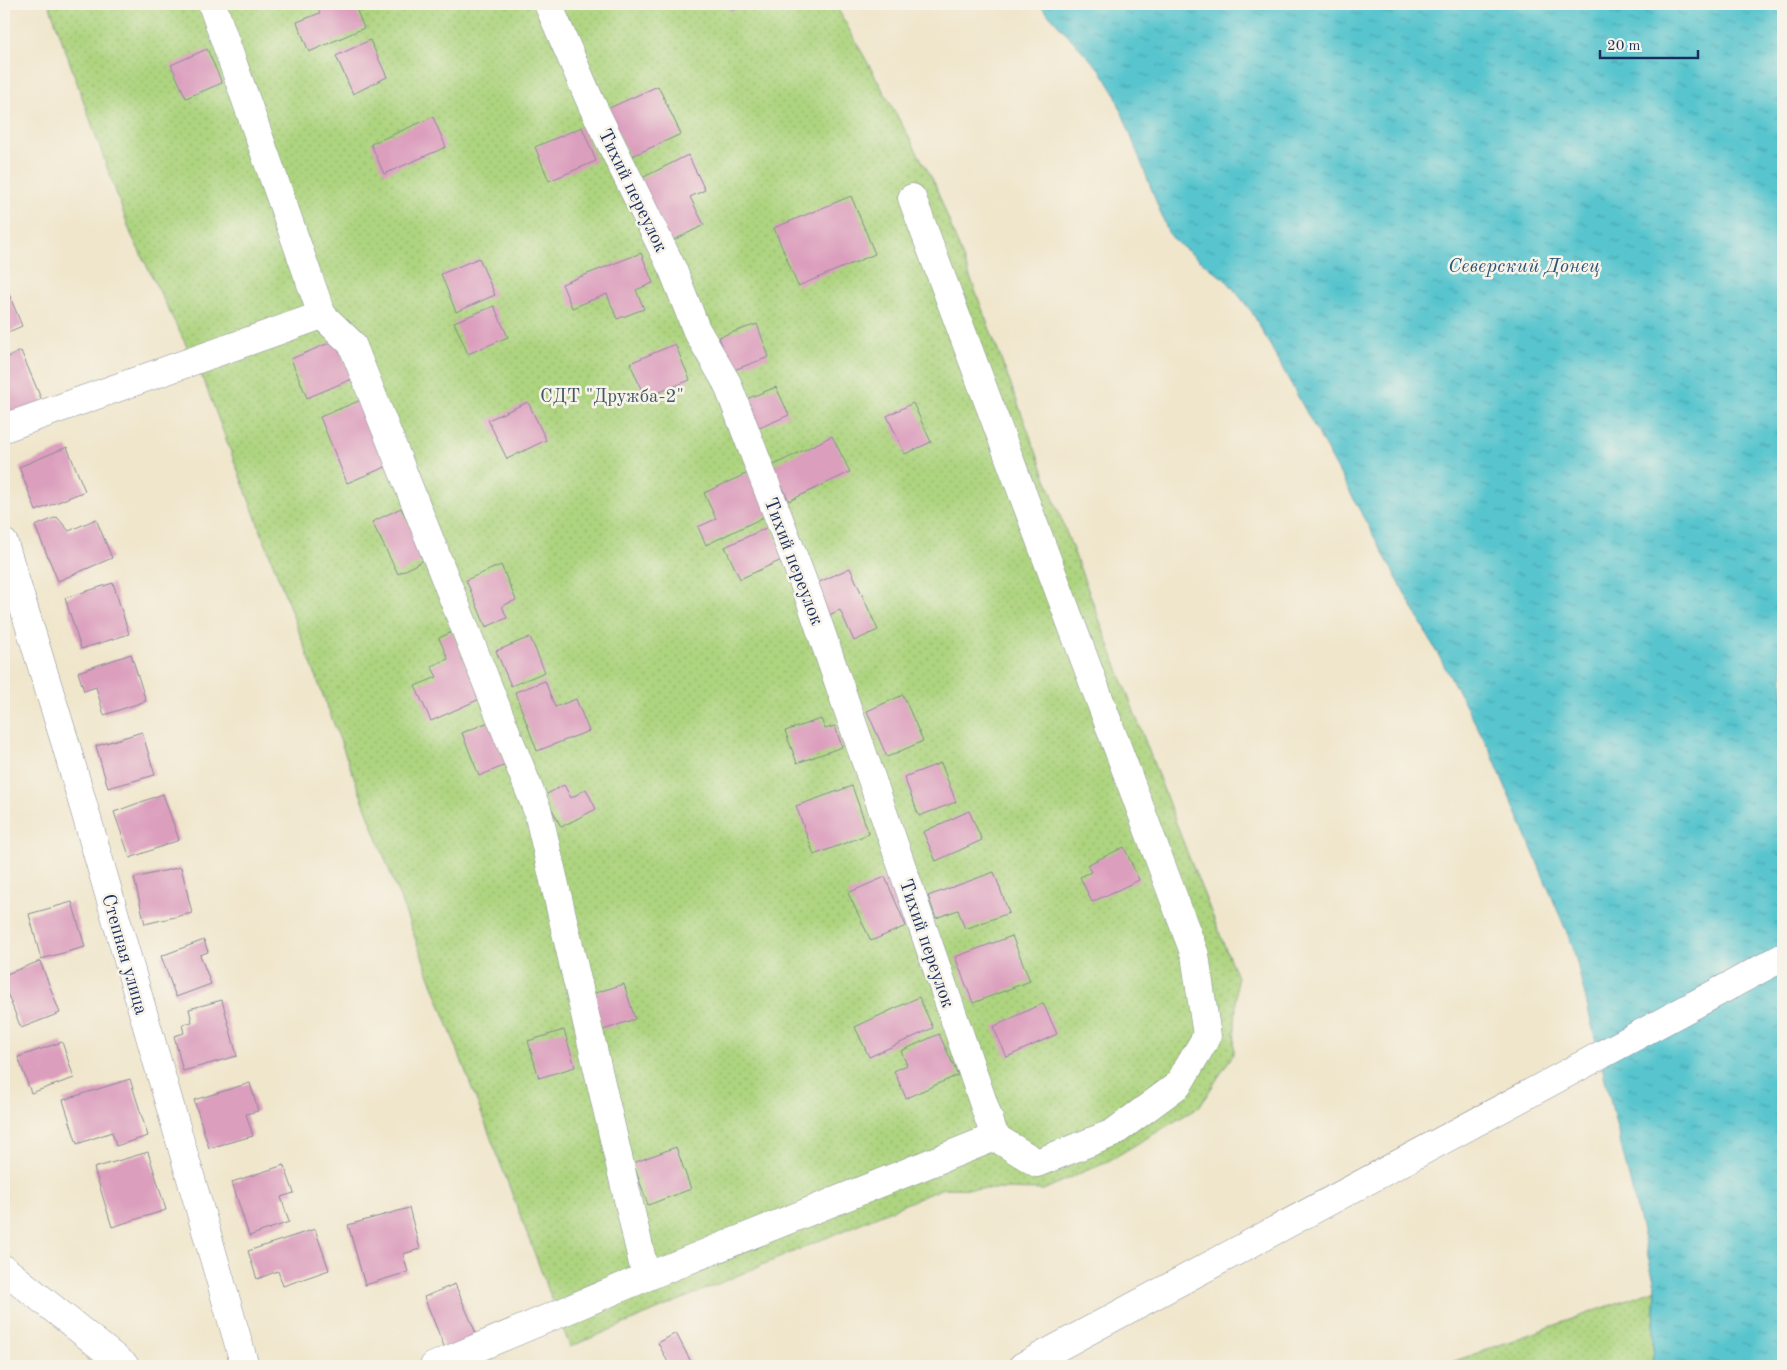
<svg xmlns="http://www.w3.org/2000/svg" width="1787" height="1370" viewBox="0 0 1787 1370" font-family="'Old Standard TT',serif">
<style>
.garden{fill:url(#garden-dots);stroke:#64826e}
.water{fill:url(#water-ripples);stroke:#3a7a96}
.building{fill:#dc9ebd}
.lines{fill:none;stroke-linecap:round;stroke-linejoin:round}
.street-casing{stroke:#868a95;stroke-width:29}
.secondary-casing{stroke:#868a95;stroke-width:29}
.highway-casing{stroke:#868a95;stroke-width:29}
.street{stroke:#fff;stroke-width:28}
.secondary{stroke:#fff;stroke-width:28}
.highway{stroke:#fff;stroke-width:28}
.labels{text-anchor:middle;stroke-width:5;stroke-linejoin:round;paint-order:stroke}
.street-label{font-size:19px;fill:#1b2f5e;stroke:#f7f3e8}
.park-label{font-size:19px;fill:#405866;stroke:#f7f3e8}
.water-label{font-size:20px;font-style:italic;fill:#2a547a;stroke:#f7f3e8}
</style>
<defs>
<pattern id="garden-dots" width="8" height="8" patternUnits="userSpaceOnUse" patternTransform="scale(1.25)"><rect width="8" height="8" fill="#add47f"/><path d="M2 2h.1M6 6h.1" fill="none" stroke="#94b670" stroke-width="1.8" stroke-linecap="round"/></pattern>
<pattern id="water-ripples" width="26" height="14" patternUnits="userSpaceOnUse" patternTransform="scale(1.25)"><rect width="26" height="14" fill="#58c5ce"/><path d="M2 4q2-2 4 0t4 0M15 11q2-2 4 0t4 0" fill="none" stroke="#48a0aa"/></pattern>
</defs>
<rect width="100%" height="100%" fill="#f7f3e8"/>
<filter id="ink" filterUnits="userSpaceOnUse"><feTurbulence type="fractalNoise" baseFrequency=".02" numOctaves="2"/><feDisplacementMap in="SourceGraphic" scale="10" xChannelSelector="R" yChannelSelector="G"/><feConvolveMatrix kernelMatrix="1 2 1 2 8 2 1 2 1" color-interpolation-filters="sRGB"/></filter>
<filter id="wash" filterUnits="userSpaceOnUse"><feTurbulence type="fractalNoise" baseFrequency=".0096" numOctaves="4" result="noise"/><feDisplacementMap in="SourceGraphic" scale="20" xChannelSelector="R" yChannelSelector="G"/><feGaussianBlur stdDeviation="1.12" result="paint"/><feColorMatrix in="noise" values="0 0 0 0 0 0 0 0 0 0 0 0 0 0 0 0 0 1.4 0 .05"/><feComposite in="paint" operator="in"/></filter>
<g filter="url(#wash)">
<rect width="100%" height="100%" fill="#f0e6cc"/>
<g class="garden">
<polygon points="49,4 835,4 935,184 1187,852 1237,977 1234,1053 1199,1107 1110,1160 1043,1190 943,1188 570,1347 204,381 131,234"/>
<polygon points="1656,1289 1652,1366 1441,1366"/>
</g>
<polygon class="water" points="1039,4 1783,4 1783,1366 1652,1366 1656,1289 1573,947 1490,750 1252,312 1228,282 1176,242 1168,232 1114,92 1101,71"/>
<g id="blocks">
<g class="building">
<polygon points="316,4 354,4 364,28 309,52 297,22 320,13"/>
<polygon points="727,4 750,4 730,11"/>
<polygon points="370,40 387,77 353,94 336,56"/>
<polygon points="207,49 222,83 186,98 171,65"/>
<polygon points="658,86 681,134 630,157 607,109"/>
<polygon points="433,117 446,147 384,174 371,144"/>
<polygon points="582,127 596,161 549,181 535,147"/>
<polygon points="688,155 705,190 690,197 704,225 670,242 640,179"/>
<polygon points="851,196 875,254 798,286 774,228"/>
<polygon points="641,253 653,283 636,290 644,309 617,319 607,294 572,308 562,284"/>
<polygon points="479,258 495,295 456,312 441,274"/>
<polygon points="4,282 22,326 4,334"/>
<polygon points="494,306 508,337 468,354 454,322"/>
<polygon points="757,324 769,357 731,371 719,337"/>
<polygon points="336,340 352,379 307,398 291,359"/>
<polygon points="675,344 690,380 645,398 630,363"/>
<polygon points="21,351 43,403 4,420 4,359"/>
<polygon points="776,387 789,415 757,429 744,400"/>
<polygon points="361,400 388,466 347,483 320,417"/>
<polygon points="528,402 546,440 507,459 488,420"/>
<polygon points="913,403 931,442 905,454 887,416"/>
<polygon points="832,436 850,472 789,501 772,466"/>
<polygon points="67,447 85,491 36,511 19,467"/>
<polygon points="748,473 768,515 706,545 698,527 716,519 704,493"/>
<polygon points="401,508 426,559 398,574 372,522"/>
<polygon points="57,517 69,531 96,519 112,558 58,581 35,526"/>
<polygon points="770,526 786,558 740,579 725,547"/>
<polygon points="501,565 516,600 502,606 507,618 486,627 466,580"/>
<polygon points="850,568 878,630 854,641 840,610 827,616 813,585"/>
<polygon points="113,583 129,634 81,649 65,598"/>
<polygon points="452,632 482,698 431,721 415,686 437,677 431,666 448,659 439,638"/>
<polygon points="530,637 545,672 511,686 496,651"/>
<polygon points="131,654 146,701 104,715 96,687 84,691 78,672"/>
<polygon points="545,681 555,707 576,699 589,731 537,751 515,692"/>
<polygon points="903,695 923,741 887,757 867,711"/>
<polygon points="821,719 825,729 835,726 842,747 797,763 785,731"/>
<polygon points="489,722 506,765 479,776 462,733"/>
<polygon points="142,732 155,775 108,788 96,746"/>
<polygon points="941,763 956,802 919,816 904,777"/>
<polygon points="564,785 571,798 586,789 596,809 561,827 545,795"/>
<polygon points="852,786 869,834 814,855 796,806"/>
<polygon points="163,794 179,840 130,858 114,812"/>
<polygon points="969,811 982,840 936,861 923,832"/>
<polygon points="1124,847 1139,880 1092,902 1080,877 1091,872 1087,865"/>
<polygon points="181,867 192,913 145,924 134,878"/>
<polygon points="994,872 1009,913 965,929 958,910 936,918 928,896"/>
<polygon points="885,877 906,926 871,941 848,893"/>
<polygon points="72,902 85,947 41,959 29,914"/>
<polygon points="1012,936 1030,981 973,1003 955,957"/>
<polygon points="204,940 208,952 200,955 211,984 176,997 161,956"/>
<polygon points="40,961 60,1013 21,1028 4,985 4,975"/>
<polygon points="624,984 635,1019 603,1030 592,994"/>
<polygon points="919,997 933,1028 869,1057 855,1027"/>
<polygon points="222,1000 237,1056 183,1071 174,1036 184,1033 182,1025 192,1022 189,1009"/>
<polygon points="1043,1003 1057,1034 1007,1057 993,1027"/>
<polygon points="564,1030 575,1067 539,1078 528,1041"/>
<polygon points="939,1034 958,1075 906,1098 894,1071 907,1065 901,1051"/>
<polygon points="62,1042 74,1078 31,1093 18,1057"/>
<polygon points="130,1079 148,1136 116,1146 112,1132 77,1144 63,1100"/>
<polygon points="250,1083 258,1111 246,1114 253,1136 209,1148 194,1100"/>
<polygon points="676,1147 691,1189 648,1205 633,1163"/>
<polygon points="148,1152 166,1210 112,1227 94,1168"/>
<polygon points="284,1165 294,1193 281,1197 289,1222 249,1236 232,1182"/>
<polygon points="409,1208 420,1249 403,1254 408,1272 365,1285 348,1225"/>
<polygon points="315,1229 329,1270 283,1286 278,1271 257,1279 248,1251"/>
<polygon points="455,1284 478,1338 446,1351 424,1297"/>
<polygon points="676,1333 693,1366 670,1366 658,1343"/>
</g>
</g>
</g>
<g filter="url(#ink)">
<use href="#blocks" fill-opacity="0" stroke="#868a95" stroke-width="1"/>
<g class="lines">
<defs>
<g id="street">
<polyline points="212,4 322,315 352,344 538,812 646,1277"/>
<polyline points="548,4 591,103 673,270 696,329 727,383 809,597 995,1137"/>
<polyline points="912,198 1195,955 1207,1036 1178,1085 1113,1133 1037,1163 995,1137"/>
<polyline points="4,428 322,315"/>
<polyline points="4,543 65,742 245,1366"/>
<polyline points="434,1366 646,1277 995,1137"/>
</g>
<polyline id="secondary" points="4,1269 125,1366"/>
<polyline id="highway" points="1023,1366 1783,957"/>
</defs>
<use href="#street" class="street-casing"/>
<use href="#secondary" class="secondary-casing"/>
<use href="#highway" class="highway-casing"/>
<use href="#street" class="street"/>
<use href="#secondary" class="secondary"/>
<use href="#highway" class="highway"/>
</g>
</g>
<g class="labels">
<g class="street-label">
<text transform="translate(634 190) rotate(64)" y="7">Тихий переулок</text>
<text transform="translate(795 561) rotate(69)" y="7">Тихий переулок</text>
<text transform="translate(928 943) rotate(71)" y="7">Тихий переулок</text>
<text transform="translate(126 954) rotate(74)" y="7">Степная улица</text>
</g>
<g class="park-label">
<text x="612" y="402">СДТ "Дружба-2"</text>
</g>
<g class="water-label">
<text x="1524" y="272">Северский Донец</text>
</g>
</g>
<rect width="1787" height="1370" fill="none" stroke="#f7f3e8" stroke-width="20"/>
<path d="M1600 50v8h98v-8" fill="none" stroke="#1b2f5e" stroke-width="2.5"/>
<text x="1607" y="50" font-size="15" fill="#1b2f5e" stroke="#f7f3e8" stroke-width="4" paint-order="stroke">20 m</text>
</svg>
